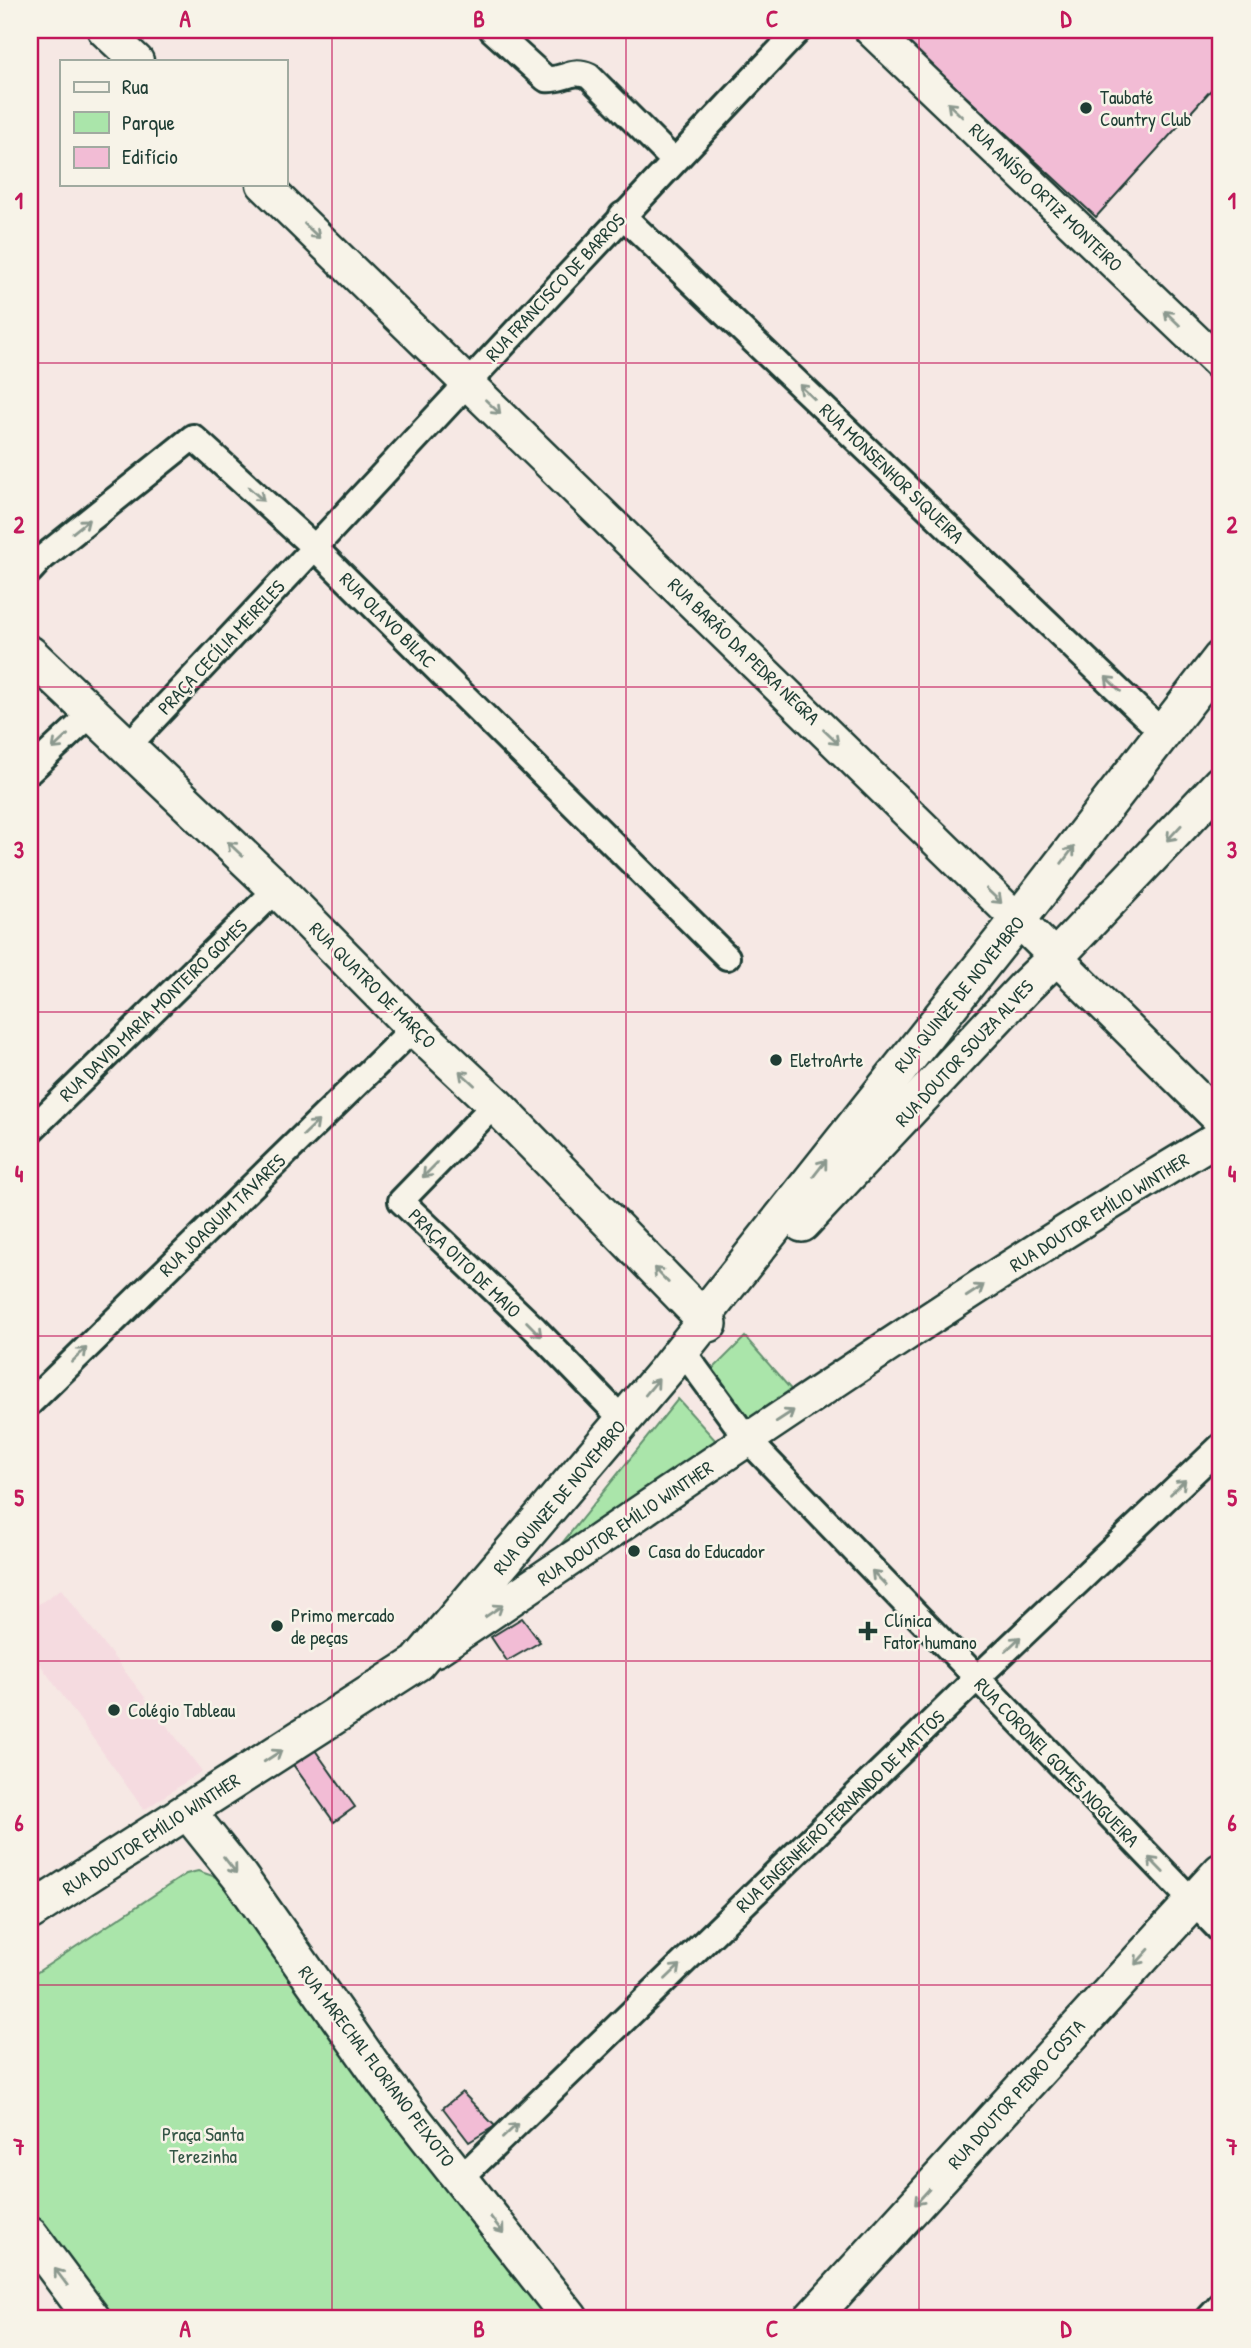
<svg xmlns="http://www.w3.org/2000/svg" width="1251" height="2348" viewBox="0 0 1251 2348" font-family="'Patrick Hand',sans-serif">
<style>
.built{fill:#f5dbe0}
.green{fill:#aae5aa;stroke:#64916f;stroke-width:2}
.building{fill:#f2bcd5;stroke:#1f3d34;stroke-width:2}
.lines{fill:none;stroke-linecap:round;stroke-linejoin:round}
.minor-casing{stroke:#1f3d34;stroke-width:30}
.tertiary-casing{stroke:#1f3d34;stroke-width:37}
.secondary-casing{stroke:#1f3d34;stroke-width:40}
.minor{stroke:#f7f3e8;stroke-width:24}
.tertiary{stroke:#f7f3e8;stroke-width:32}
.secondary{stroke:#f7f3e8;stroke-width:35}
.oneway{stroke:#8b988e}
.grid{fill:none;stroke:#c2185b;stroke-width:2;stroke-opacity:0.55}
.poi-dot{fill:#1f3d34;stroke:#f7f3e8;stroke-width:2.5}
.labels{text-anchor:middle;stroke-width:5;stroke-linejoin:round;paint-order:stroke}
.poi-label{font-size:19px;fill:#1f3d34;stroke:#f7f3e8;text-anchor:start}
.street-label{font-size:19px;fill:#1f3d34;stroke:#f7f3e8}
.park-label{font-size:19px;fill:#345646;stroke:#f7f3e8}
.neatline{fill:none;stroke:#c2185b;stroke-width:2.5}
.grid-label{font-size:23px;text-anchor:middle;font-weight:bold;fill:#c2185b}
</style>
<rect width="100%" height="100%" fill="#f6e8e4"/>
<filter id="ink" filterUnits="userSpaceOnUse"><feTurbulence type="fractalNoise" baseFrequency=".0143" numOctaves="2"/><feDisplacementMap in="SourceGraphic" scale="14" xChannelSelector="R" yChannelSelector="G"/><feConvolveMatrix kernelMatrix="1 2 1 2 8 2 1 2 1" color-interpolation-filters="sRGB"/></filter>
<g filter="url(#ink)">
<polygon class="built" points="61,1589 202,1771 144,1810 30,1650 30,1610"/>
<g class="green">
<polygon points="745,1337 795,1394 746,1428 706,1376"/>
<polygon points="678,1399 717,1442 555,1552"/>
<polygon points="198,1871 216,1877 556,2318 495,2318 490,2313 484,2318 410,2318 406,2314 401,2318 112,2318 30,2207 30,1977 186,1874"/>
</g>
<g class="building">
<polygon points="894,30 1221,30 1221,79 1096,217"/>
<polygon points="522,1618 540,1642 507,1661 491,1637"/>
<polygon points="315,1750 355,1807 334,1822 292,1763"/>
<polygon points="462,2092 495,2126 469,2142 443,2108"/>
</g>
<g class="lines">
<defs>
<g id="minor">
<path d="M492,30L546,79C564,81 571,68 589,76L674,161"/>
<polyline points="622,215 1162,732"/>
<polyline points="30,571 41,559 193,437 315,548 727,957"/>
<path d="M127,747C353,509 573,267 799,30"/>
<polyline points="30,771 91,714"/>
<polyline points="495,1104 401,1201 535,1329 624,1421"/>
<polyline points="30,1131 277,889"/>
<polyline points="682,1350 748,1440 1221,1931"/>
<polyline points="30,1403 414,1028"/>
<polyline points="461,2178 976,1679 1221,1446"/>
<polyline points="1209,2318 1221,2305"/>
</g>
<g id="tertiary">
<polyline points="104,30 137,61"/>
<polyline points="871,30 1221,365"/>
<polyline points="263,184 1018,920 1221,1121"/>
<path d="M436,1650C695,1476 953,1296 1221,1136"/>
</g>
<g id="secondary">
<polyline points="30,654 277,889 414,1028 495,1104 709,1324"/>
<polyline points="802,1224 1026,986 1055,958 1221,783"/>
<polyline points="188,1812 240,1877 385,2083 570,2318"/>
<polyline points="30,1912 417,1663 667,1369 698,1330 702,1318 1018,920 1221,658"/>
<polyline points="30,2235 92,2318"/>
<polyline points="812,2318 1221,1871"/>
</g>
</defs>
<use href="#minor" class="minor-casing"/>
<use href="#tertiary" class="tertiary-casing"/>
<use href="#secondary" class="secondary-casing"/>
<use href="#minor" class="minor"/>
<use href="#tertiary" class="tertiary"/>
<use href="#secondary" class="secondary"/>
</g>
<defs><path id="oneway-shaft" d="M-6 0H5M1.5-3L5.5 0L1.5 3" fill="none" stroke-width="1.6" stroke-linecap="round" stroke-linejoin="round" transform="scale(1.75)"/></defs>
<g class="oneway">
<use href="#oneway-shaft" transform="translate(955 110) rotate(-136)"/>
<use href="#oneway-shaft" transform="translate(312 231) rotate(44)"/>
<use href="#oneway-shaft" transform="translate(1172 318) rotate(-136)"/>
<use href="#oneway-shaft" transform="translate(807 392) rotate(-136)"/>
<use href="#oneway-shaft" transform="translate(493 407) rotate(44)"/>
<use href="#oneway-shaft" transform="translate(256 494) rotate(42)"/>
<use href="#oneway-shaft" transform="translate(81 526) rotate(-39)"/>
<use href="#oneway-shaft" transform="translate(1113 684) rotate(-136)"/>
<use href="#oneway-shaft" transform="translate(831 737) rotate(44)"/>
<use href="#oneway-shaft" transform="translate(60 742) rotate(137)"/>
<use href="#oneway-shaft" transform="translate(1174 833) rotate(133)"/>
<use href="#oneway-shaft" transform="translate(235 849) rotate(-136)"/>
<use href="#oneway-shaft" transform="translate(1068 855) rotate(-53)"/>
<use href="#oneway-shaft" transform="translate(994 896) rotate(44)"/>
<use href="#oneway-shaft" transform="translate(467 1078) rotate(-137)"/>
<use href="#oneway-shaft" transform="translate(311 1128) rotate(-44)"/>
<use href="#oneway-shaft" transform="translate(820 1168) rotate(-52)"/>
<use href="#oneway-shaft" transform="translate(430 1170) rotate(135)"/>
<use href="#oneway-shaft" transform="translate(661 1275) rotate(-134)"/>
<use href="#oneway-shaft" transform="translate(975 1291) rotate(-33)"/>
<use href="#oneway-shaft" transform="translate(534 1329) rotate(45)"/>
<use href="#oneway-shaft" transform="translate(79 1355) rotate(-44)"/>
<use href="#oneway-shaft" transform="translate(652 1387) rotate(-50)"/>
<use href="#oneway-shaft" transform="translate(785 1416) rotate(-33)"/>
<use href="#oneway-shaft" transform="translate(1178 1487) rotate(-44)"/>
<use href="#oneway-shaft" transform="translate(879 1578) rotate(-134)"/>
<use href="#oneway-shaft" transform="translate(494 1611) rotate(-34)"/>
<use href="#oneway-shaft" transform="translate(1013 1644) rotate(-44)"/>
<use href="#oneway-shaft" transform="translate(273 1756) rotate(-33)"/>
<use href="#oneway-shaft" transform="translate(230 1865) rotate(52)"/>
<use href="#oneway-shaft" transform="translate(1156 1865) rotate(-134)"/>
<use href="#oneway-shaft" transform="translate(1142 1957) rotate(132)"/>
<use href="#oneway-shaft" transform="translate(673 1972) rotate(-44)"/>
<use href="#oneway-shaft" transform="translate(510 2131) rotate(-44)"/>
<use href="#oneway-shaft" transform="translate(922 2197) rotate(132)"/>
<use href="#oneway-shaft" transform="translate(497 2225) rotate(52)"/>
<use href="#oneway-shaft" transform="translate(61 2277) rotate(-127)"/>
</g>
</g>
<path class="grid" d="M332,30V2318M626,30V2318M919,30V2318M30,363H1221M30,687H1221M30,1012H1221M30,1336H1221M30,1661H1221M30,1985H1221"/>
<g class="poi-dot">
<circle cx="1086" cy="108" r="7"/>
<circle cx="776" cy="1060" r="7"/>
<circle cx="634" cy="1551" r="7"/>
<circle cx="277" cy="1626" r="7"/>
<path d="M864.5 1620.5h7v7h7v7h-7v7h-7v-7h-7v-7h7z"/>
<circle cx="114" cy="1710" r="7"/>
</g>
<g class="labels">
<g class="poi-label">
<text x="1100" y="104">Taubaté<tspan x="1100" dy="22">Country Club</tspan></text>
<text x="790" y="1067">EletroArte</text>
<text x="648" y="1558">Casa do Educador</text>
<text x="291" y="1622">Primo mercado<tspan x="291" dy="22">de peças</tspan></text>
<text x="884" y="1627">Clínica<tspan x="884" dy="22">Fator humano</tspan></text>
<text x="128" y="1717">Colégio Tableau</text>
</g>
<g class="street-label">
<text transform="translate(1046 197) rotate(44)" y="7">RUA ANÍSIO ORTIZ MONTEIRO</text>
<text transform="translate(555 287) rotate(-47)" y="7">RUA FRANCISCO DE BARROS</text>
<text transform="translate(892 473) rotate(44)" y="7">RUA MONSENHOR SIQUEIRA</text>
<text transform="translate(388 620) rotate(45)" y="7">RUA OLAVO BILAC</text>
<text transform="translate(221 647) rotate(-47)" y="7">PRAÇA CECÍLIA MEIRELES</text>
<text transform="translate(744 651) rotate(44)" y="7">RUA BARÃO DA PEDRA NEGRA</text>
<text transform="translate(373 985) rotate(45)" y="7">RUA QUATRO DE MARÇO</text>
<text transform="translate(959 994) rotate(-51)" y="7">RUA QUINZE DE NOVEMBRO</text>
<text transform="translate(153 1010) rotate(-44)" y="7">RUA DAVID MARIA MONTEIRO GOMES</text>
<text transform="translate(964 1053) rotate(-47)" y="7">RUA DOUTOR SOUZA ALVES</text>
<text transform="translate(1099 1212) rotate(-32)" y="7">RUA DOUTOR EMÍLIO WINTHER</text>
<text transform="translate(222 1215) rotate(-44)" y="7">RUA JOAQUIM TAVARES</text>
<text transform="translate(465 1263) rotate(44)" y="7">PRAÇA OITO DE MAIO</text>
<text transform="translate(559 1497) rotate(-50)" y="7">RUA QUINZE DE NOVEMBRO</text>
<text transform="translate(625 1523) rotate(-34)" y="7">RUA DOUTOR EMÍLIO WINTHER</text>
<text transform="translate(1057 1762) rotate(46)" y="7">RUA CORONEL GOMES NOGUEIRA</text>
<text transform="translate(840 1811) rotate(-44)" y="7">RUA ENGENHEIRO FERNANDO DE MATTOS</text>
<text transform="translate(151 1834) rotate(-33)" y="7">RUA DOUTOR EMÍLIO WINTHER</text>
<text transform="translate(377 2066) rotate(53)" y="7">RUA MARECHAL FLORIANO PEIXOTO</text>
<text transform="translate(1016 2094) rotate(-48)" y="7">RUA DOUTOR PEDRO COSTA</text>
</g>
<g class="park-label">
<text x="203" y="2141">Praça Santa<tspan x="203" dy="22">Terezinha</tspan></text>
</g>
</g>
<rect width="1251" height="2348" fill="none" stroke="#f7f3e8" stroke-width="77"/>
<rect x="60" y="60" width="228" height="126" fill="#f7f3e8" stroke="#a1aaa0" stroke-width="2"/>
<rect x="74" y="82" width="35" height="10" fill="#f7f3e8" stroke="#a1aaa0" stroke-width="2"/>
<text x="122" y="94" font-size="21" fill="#1f3d34">Rua</text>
<rect x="74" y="112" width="35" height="21" fill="#aae5aa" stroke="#a1aaa0" stroke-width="2"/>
<text x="122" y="130" font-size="21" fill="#1f3d34">Parque</text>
<rect x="74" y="147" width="35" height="21" fill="#f2bcd5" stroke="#a1aaa0" stroke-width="2"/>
<text x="122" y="164" font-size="21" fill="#1f3d34">Edifício</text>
<rect x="38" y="38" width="1174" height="2272" class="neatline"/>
<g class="grid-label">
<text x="185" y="27">A</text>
<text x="479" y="27">B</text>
<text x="772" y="27">C</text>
<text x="1066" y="27">D</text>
<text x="19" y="209">1</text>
<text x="1232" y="209">1</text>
<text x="19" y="533">2</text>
<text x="1232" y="533">2</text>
<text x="19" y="858">3</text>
<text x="1232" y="858">3</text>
<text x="19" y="1182">4</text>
<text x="1232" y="1182">4</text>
<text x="19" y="1506">5</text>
<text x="1232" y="1506">5</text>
<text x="19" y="1831">6</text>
<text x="1232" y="1831">6</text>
<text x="19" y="2155">7</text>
<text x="1232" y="2155">7</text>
<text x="185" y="2337">A</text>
<text x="479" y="2337">B</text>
<text x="772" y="2337">C</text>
<text x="1066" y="2337">D</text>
</g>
</svg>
